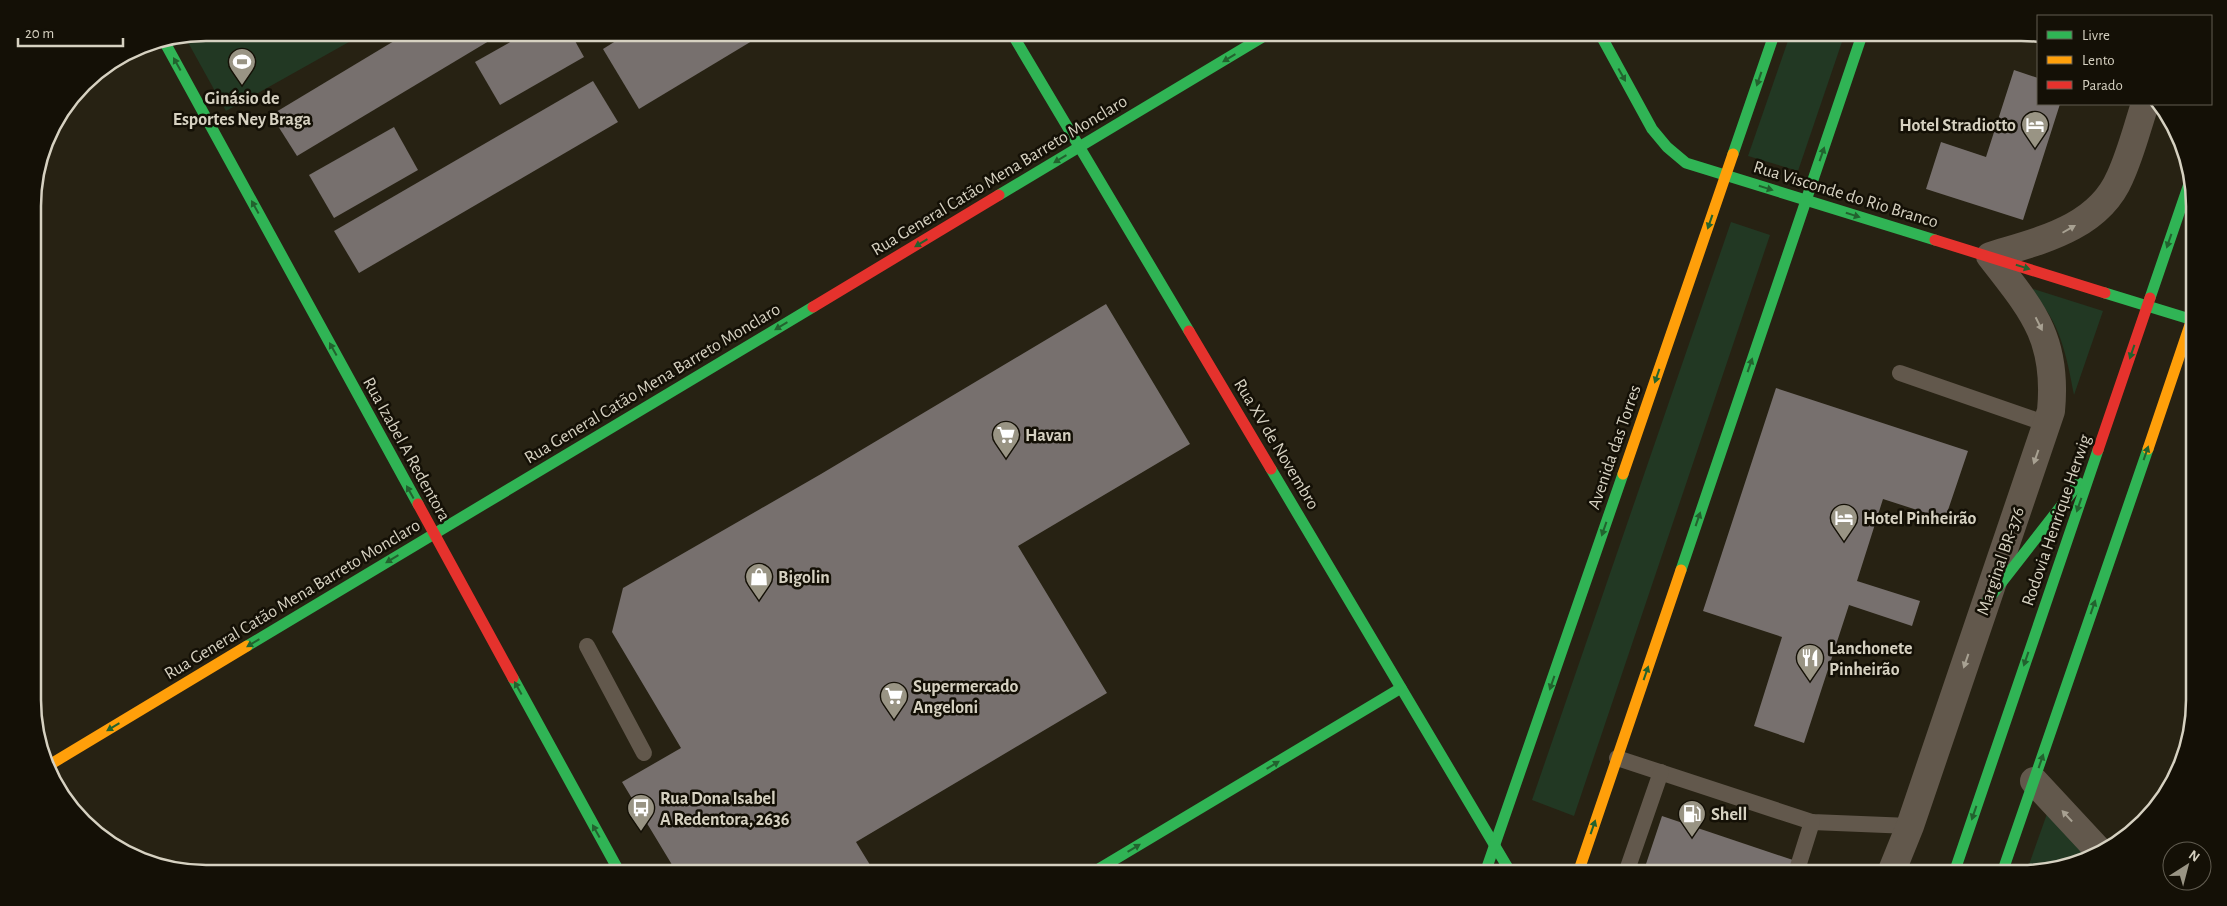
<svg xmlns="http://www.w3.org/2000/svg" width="2227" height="906" viewBox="0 0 2227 906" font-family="'Alegreya Sans',sans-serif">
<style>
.green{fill:#223823}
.building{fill:#77706e}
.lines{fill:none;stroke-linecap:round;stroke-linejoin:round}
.lane{stroke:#62584c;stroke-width:16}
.street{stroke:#62584c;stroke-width:28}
.fast{stroke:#30b455;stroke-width:11}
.slow{stroke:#ff9f0a;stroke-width:11}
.jam{stroke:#e5322d;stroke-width:11}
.oneway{fill:#22622e}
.oneway2{fill:#a8a192}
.labels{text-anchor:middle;stroke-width:5;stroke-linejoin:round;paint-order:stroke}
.poi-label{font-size:18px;font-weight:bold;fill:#d6d1c1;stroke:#141006;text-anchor:start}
.street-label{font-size:18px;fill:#d6d1c1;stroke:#141006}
.rim{fill:none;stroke:#d6d1c1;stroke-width:2.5}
</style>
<rect width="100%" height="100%" fill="#272213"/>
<g class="green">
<polygon points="206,32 365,32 365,33 226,111 185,37"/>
<polygon points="1791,32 1845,33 1798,171 1748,156"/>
<polygon points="1731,222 1770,235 1574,816 1532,800"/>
<path d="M2024,286L2103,311L2074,395C2066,353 2059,314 2024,286Z"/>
<polygon points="2048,811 2090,857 2040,871 2026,873"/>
</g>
<g class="building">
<polygon points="409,32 504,32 297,156 271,115"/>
<polygon points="528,32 570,32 584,57 500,105 475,62"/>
<polygon points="630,32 767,32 639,109 603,49"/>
<polygon points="2014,70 2038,78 2038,104 2060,104 2023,220 1926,189 1941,142 1986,157"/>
<polygon points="593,81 618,122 359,273 334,231"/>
<polygon points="394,127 418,170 334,218 309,175"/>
<polygon points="1106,304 1190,444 1018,546 1107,693 856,842 875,873 677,873 622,782 681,748 612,632 623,588 821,474"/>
<polygon points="1776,388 1968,451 1945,519 1883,499 1857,581 1920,601 1912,626 1849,605 1804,743 1754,726 1782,637 1703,611"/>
<polygon points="1662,816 1796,861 1791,873 1643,873"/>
</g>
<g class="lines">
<g class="lane">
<polyline points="1900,373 2047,424"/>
<polyline points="587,646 644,753"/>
<polyline points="1617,758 1812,822 1910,826"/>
<polyline points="1626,873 1661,772"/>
<polyline points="1796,873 1812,822"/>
</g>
<g class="street">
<polyline points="2034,781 2100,852"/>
<path d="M1891,873L1910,826L2051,411C2058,338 2032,310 1990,256C2038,241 2098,229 2120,177C2131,153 2137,128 2145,104"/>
</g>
<g class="fast">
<polyline points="1011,32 1189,331"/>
<polyline points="1599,32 1652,129 1667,147 1686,163 1935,240"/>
<polyline points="164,41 418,504"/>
<polyline points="1733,154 1775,32"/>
<polyline points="999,195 1271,32"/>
<polyline points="2105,293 2193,320"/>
<polyline points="2150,298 2191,178"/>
<polyline points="1271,469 1511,873"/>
<polyline points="1681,570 1863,32"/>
<polyline points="1987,601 2079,483"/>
<polyline points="247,646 813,307"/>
<polyline points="513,678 620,873"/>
<polyline points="1092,873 1401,688"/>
<polyline points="1485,873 1623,474"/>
<polyline points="1954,873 2098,450"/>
<polyline points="2002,873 2148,449"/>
</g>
<g class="slow">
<polyline points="2148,449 2193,316"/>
<polyline points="1623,474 1733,154"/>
<polyline points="51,764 247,646"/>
<polyline points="1578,873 1681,570"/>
</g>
<g class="jam">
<polyline points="1935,240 2105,293"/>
<polyline points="813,307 999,195"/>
<polyline points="1189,331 1271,469"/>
<polyline points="2098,450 2150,298"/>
<polyline points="418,504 513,678"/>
</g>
</g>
<defs><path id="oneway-solid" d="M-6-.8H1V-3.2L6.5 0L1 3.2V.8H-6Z" transform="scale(1.25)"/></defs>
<g class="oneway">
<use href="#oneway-solid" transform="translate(1229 58) rotate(149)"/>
<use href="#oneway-solid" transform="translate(177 64) rotate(-119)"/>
<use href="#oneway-solid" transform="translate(1622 75) rotate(61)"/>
<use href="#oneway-solid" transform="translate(1759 79) rotate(109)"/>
<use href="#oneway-solid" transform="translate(1822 154) rotate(-71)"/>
<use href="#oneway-solid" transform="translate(1060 159) rotate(149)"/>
<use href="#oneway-solid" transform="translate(1766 188) rotate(17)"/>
<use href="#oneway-solid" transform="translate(255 207) rotate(-119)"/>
<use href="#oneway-solid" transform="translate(1853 215) rotate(17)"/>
<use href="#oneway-solid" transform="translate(1710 222) rotate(109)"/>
<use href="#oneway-solid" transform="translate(2169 241) rotate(109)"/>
<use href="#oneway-solid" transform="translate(921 243) rotate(149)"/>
<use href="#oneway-solid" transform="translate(2023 267) rotate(17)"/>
<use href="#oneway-solid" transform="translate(781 326) rotate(149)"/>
<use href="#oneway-solid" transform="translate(333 349) rotate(-119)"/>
<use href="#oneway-solid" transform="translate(2132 352) rotate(109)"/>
<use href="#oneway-solid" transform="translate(1750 365) rotate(-71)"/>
<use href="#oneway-solid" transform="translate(1657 376) rotate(109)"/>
<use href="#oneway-solid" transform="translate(2146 453) rotate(-71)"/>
<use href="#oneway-solid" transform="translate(410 492) rotate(-119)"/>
<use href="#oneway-solid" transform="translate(2079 505) rotate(109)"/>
<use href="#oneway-solid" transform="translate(1698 519) rotate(-71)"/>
<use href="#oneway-solid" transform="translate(1604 529) rotate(109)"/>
<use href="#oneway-solid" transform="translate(392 559) rotate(149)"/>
<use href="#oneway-solid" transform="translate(2093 607) rotate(-71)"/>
<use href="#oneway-solid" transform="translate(253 643) rotate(149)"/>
<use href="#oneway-solid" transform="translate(2026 659) rotate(109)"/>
<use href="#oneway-solid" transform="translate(1646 673) rotate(-71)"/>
<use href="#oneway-solid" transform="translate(1552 683) rotate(109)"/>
<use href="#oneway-solid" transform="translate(518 688) rotate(-119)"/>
<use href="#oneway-solid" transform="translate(113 727) rotate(149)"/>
<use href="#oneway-solid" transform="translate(2041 761) rotate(-71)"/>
<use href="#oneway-solid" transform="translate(1273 765) rotate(-31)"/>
<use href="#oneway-solid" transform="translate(1974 813) rotate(109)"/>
<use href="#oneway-solid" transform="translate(1593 827) rotate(-71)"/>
<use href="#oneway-solid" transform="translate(596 831) rotate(-119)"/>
<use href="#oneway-solid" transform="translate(1134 848) rotate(-31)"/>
</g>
<g class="oneway2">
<use href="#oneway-solid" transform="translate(2069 229) rotate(-30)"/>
<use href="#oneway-solid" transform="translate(2039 324) rotate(63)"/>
<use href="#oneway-solid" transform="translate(2036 457) rotate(109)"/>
<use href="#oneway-solid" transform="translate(1966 661) rotate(109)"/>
<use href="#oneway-solid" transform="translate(2067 816) rotate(-133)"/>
</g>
<defs>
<symbol id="stadium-pin" viewBox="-11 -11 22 30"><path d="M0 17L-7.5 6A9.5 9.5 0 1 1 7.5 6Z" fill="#999484" stroke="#141006"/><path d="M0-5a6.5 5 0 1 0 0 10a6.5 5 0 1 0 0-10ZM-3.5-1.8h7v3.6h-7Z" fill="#fff"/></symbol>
<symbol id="hotel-pin" viewBox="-11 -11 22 30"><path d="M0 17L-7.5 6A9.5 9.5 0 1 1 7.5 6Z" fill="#999484" stroke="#141006"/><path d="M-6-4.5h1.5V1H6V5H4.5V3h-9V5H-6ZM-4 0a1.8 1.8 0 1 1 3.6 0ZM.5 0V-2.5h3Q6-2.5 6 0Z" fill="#fff"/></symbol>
<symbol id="supermarket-pin" viewBox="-11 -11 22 30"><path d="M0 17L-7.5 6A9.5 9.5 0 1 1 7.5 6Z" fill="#999484" stroke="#141006"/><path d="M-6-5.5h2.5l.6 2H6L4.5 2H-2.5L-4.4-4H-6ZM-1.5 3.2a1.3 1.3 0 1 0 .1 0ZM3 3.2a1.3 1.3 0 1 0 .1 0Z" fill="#fff"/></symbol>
<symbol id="shop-pin" viewBox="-11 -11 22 30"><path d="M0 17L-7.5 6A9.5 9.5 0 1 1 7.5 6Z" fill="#999484" stroke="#141006"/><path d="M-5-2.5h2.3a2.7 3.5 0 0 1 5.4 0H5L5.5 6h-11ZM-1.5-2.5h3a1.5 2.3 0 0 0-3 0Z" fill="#fff"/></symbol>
<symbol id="restaurant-pin" viewBox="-11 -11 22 30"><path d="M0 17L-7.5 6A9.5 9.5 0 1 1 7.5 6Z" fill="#999484" stroke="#141006"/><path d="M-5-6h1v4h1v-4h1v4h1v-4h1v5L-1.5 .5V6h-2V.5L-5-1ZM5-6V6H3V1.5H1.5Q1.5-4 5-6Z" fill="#fff"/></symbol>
<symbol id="bus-pin" viewBox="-11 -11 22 30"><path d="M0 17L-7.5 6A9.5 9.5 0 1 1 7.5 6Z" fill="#999484" stroke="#141006"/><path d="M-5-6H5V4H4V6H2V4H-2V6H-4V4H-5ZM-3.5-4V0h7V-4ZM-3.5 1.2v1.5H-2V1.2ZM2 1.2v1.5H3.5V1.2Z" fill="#fff"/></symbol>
<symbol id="fuel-pin" viewBox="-11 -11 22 30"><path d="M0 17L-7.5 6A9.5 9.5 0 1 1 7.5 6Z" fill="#999484" stroke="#141006"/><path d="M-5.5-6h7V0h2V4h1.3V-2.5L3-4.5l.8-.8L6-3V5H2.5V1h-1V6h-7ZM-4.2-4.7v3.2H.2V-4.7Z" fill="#fff"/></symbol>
</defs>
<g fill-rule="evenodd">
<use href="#stadium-pin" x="226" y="46" width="32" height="43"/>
<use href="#hotel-pin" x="2019" y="109" width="32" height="43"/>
<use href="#supermarket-pin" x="990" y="419" width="32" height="43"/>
<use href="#hotel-pin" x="1828" y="502" width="32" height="43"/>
<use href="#shop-pin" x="743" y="561" width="32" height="43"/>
<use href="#restaurant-pin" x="1794" y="642" width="32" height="43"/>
<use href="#supermarket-pin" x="878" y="680" width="32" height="43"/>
<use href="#bus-pin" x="625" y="792" width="32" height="43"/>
<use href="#fuel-pin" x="1676" y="798" width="32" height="43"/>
</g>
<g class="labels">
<g class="poi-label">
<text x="242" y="104" text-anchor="middle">Ginásio de<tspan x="242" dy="21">Esportes Ney Braga</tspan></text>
<text x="2016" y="131" text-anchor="end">Hotel Stradiotto</text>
<text x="1025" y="441">Havan</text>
<text x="1863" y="524">Hotel Pinheirão</text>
<text x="778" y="583">Bigolin</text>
<text x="1829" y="654">Lanchonete<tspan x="1829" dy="21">Pinheirão</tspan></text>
<text x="913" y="692">Supermercado<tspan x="913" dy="21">Angeloni</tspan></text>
<text x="660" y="804">Rua Dona Isabel<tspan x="660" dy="21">A Redentora, 2636</tspan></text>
<text x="1711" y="820">Shell</text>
</g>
<g class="street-label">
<text transform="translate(999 175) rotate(-31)" y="6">Rua General Catão Mena Barreto Monclaro</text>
<text transform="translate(1846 194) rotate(17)" y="6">Rua Visconde do Rio Branco</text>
<text transform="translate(652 383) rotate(-31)" y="6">Rua General Catão Mena Barreto Monclaro</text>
<text transform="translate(1277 444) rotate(59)" y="6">Rua XV de Novembro</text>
<text transform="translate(1614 447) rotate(-71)" y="6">Avenida das Torres</text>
<text transform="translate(407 449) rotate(61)" y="6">Rua Izabel A Redentora</text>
<text transform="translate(2056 520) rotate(-71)" y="6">Rodovia Henrique Herwig</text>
<text transform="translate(2000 561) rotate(-71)" y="6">Marginal BR-376</text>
<text transform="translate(292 599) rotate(-31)" y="6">Rua General Catão Mena Barreto Monclaro</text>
</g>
</g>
<path d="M0 0H2227V906H0ZM206 41H2021A165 165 0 0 1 2186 206V700A165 165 0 0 1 2021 865H206A165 165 0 0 1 41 700V206A165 165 0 0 1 206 41Z" fill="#141006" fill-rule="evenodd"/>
<path class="rim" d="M206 41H2021A165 165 0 0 1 2186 206V700A165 165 0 0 1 2021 865H206A165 165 0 0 1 41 700V206A165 165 0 0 1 206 41Z"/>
<rect x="2037" y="15" width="175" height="90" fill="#141006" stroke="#625d51"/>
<rect x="2047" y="31" width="25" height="8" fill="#30b455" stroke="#625d51"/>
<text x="2082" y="40" font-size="15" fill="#d6d1c1">Livre</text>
<rect x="2047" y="56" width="25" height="8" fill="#ff9f0a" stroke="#625d51"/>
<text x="2082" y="65" font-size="15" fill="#d6d1c1">Lento</text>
<rect x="2047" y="81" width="25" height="8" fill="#e5322d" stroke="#625d51"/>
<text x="2082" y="90" font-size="15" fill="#d6d1c1">Parado</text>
<g transform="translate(2187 866) rotate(36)"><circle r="24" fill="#141006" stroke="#625d51"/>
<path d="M0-4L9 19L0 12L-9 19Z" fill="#999484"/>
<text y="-8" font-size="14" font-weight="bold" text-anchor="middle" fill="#d6d1c1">N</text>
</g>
<path d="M18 38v8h105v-8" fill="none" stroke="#d6d1c1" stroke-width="2.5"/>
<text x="25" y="38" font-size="15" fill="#d6d1c1" stroke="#141006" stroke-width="4" paint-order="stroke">20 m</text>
</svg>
